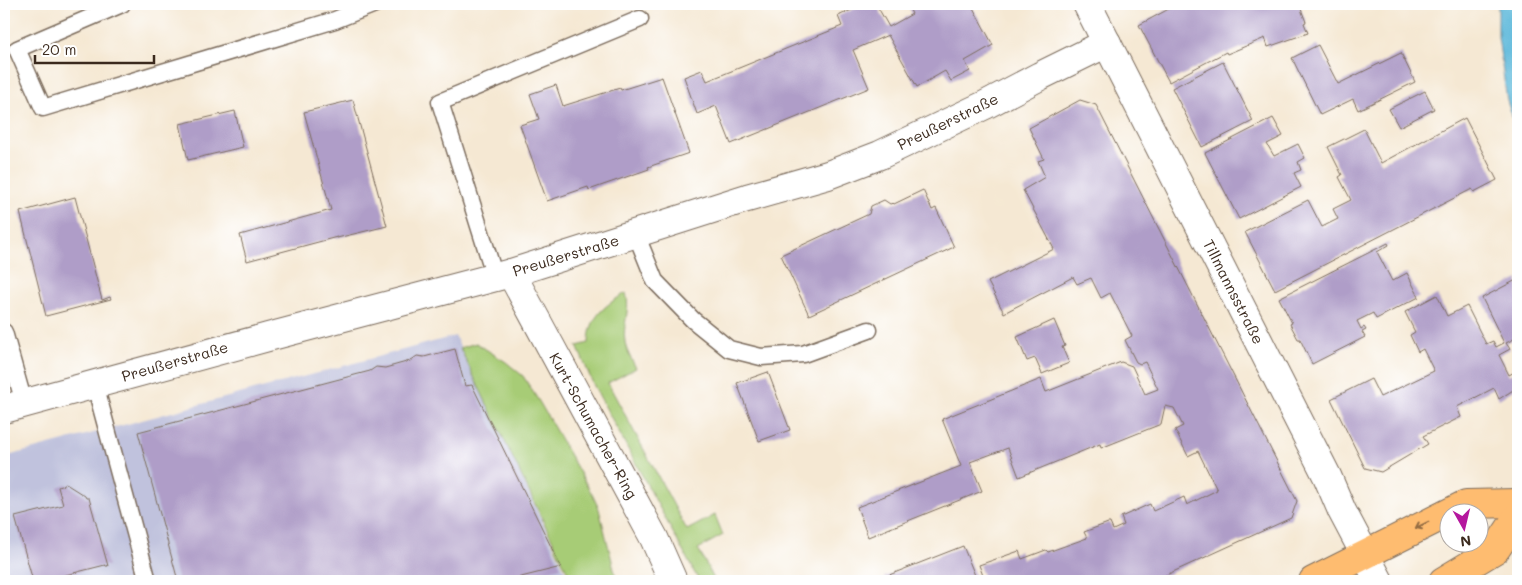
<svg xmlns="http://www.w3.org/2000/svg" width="1522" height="585" viewBox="0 0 1522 585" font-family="Mali,sans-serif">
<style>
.industrial{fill:#c0c2dd}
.green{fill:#a7cc76;stroke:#717b4a}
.water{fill:#5cb8da;stroke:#4c717c}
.building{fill:#af9dc8}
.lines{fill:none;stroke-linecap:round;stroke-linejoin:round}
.lane-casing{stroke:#7c6c5d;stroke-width:19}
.street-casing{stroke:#7c6c5d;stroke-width:30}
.primary-casing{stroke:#7c6c5d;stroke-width:30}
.lane{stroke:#fff;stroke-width:16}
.street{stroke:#fff;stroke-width:28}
.primary{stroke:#febc70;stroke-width:28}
.oneway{stroke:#936c43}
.labels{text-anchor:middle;stroke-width:4;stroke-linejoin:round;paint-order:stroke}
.street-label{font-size:15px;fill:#3b2a1e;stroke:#fff}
</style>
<rect width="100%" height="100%" fill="#fff"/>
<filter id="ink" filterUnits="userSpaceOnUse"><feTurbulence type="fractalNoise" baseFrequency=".02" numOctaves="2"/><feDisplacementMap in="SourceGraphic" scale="10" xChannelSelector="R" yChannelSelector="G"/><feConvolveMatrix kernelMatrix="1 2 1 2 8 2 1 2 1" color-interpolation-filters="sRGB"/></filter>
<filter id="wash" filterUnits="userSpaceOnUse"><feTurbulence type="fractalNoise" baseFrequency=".0096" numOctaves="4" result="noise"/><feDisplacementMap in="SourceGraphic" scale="20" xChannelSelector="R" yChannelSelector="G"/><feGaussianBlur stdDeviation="1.12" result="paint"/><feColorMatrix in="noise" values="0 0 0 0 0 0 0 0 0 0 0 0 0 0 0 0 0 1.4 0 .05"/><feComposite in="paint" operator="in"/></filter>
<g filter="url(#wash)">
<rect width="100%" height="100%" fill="#f5e8d3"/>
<polygon class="industrial" points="455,336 570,581 4,581 4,457"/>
<g class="green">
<path d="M626,293C631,310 622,325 625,342C626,351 632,360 636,368L608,383L687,530L715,515L723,535L698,549L715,581H699L594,386L577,346L589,343C589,317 605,305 626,293Z"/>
<polygon points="476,343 506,362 523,376 540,403 592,494 599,509 617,581 572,581 460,348"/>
</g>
<polygon class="water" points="1498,4 1518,4 1518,135 1507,101 1498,37"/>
<g id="blocks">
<g class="building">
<polygon points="854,4 876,4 889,27 912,14 907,4 971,4 993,45 965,61 970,71 951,81 945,71 917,87 888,35 853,50 869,88 731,144 716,106 697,114 684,77 702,70 707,81 842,26 838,16 856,8"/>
<polygon points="1178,4 1299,4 1306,22 1304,23 1308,33 1268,47 1265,38 1227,54 1226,52 1169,82 1139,25"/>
<polygon points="1318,45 1338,84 1401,53 1415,82 1358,110 1353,99 1320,115 1292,58"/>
<polygon points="1223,62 1253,121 1202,147 1172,88"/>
<polygon points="662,77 689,153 648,167 649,169 589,190 588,187 547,201 520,125 539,119 530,94 556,85 563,106 620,88 621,90"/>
<polygon points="1425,91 1434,109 1399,127 1389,109"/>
<polygon points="353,100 387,226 337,238 337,237 247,261 240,235 331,210 304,112"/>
<polygon points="1080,100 1096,105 1297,501 1291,518 1153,581 985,581 979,565 1019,551 1022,559 1046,550 1048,552 1087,538 1084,532 1108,523 1110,523 1113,530 1124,525 1121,517 1150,504 1153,511 1184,497 1187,505 1217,490 1198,451 1188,456 1175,430 1183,426 1174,408 1165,406 1161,424 1101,448 1100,444 1019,477 1008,448 970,462 982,491 868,537 857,507 961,466 942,419 1041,379 1046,392 1121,362 1132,366 1145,394 1158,389 1145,362 1140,364 1136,362 1125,340 1132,336 1110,293 1101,298 1091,278 1077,284 1073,277 1004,313 988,282 1054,249 1023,190 1045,177 1038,161 1044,159 1029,128"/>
<polygon points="235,111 243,147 188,160 180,124"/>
<polygon points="1273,118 1283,136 1267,144 1274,156 1298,144 1305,158 1298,162 1301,170 1294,173 1301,187 1239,219 1205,153"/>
<polygon points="1465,118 1497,180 1474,192 1472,189 1275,290 1245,232 1308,200 1322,227 1338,219 1333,209 1351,200 1339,177 1342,175 1328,147 1364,129 1381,163"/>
<polygon points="923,190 932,210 936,208 954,247 809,315 781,255 869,214 871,206 884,200 890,204 893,203 894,204"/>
<polygon points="75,197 102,300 110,297 111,299 46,316 20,212"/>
<polygon points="1388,243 1389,245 1377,252 1392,281 1407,273 1419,297 1376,319 1373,313 1357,321 1361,329 1364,327 1366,330 1362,332 1365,337 1312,364 1300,339 1298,339 1290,324 1292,323 1279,298"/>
<polygon points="1518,279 1518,337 1506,343 1510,349 1499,355 1509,375 1518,370 1518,387 1499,399 1494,388 1457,407 1461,417 1423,436 1428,444 1381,472 1365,468 1331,399 1371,379 1380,397 1434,371 1423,349 1418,352 1410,335 1415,332 1405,312 1437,295 1447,316 1467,306 1486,344 1493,341 1496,347 1504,343 1482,298"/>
<polygon points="1054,320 1065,346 1062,347 1069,363 1042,374 1035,358 1027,361 1017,337"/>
<polygon points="455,349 465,386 472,385 561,567 505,581 178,581 138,432 370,371 376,367 385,368 410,361 417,356 424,357"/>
<polygon points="768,372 790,430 759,441 737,383"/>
<polygon points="66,484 85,496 86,498 89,498 108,566 106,566 105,565 42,581 33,581 15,517 63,505 58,487"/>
<polygon points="963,546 976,578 968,581 886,581 884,577"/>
</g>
</g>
</g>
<g filter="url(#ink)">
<use href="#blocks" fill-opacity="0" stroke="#7c6c5d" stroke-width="1"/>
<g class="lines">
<defs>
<g id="lane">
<polyline points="122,4 17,49 43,108 335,20 375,4"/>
<polyline points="636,234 655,281 693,320 729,349 761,357 803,354 869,330"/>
<polyline points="495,277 440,102 640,19"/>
<polyline points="4,332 24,403"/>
<polyline points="95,385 148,581"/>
</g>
<g id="street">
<polyline points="1087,4 1327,476 1342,511 1379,581"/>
<polyline points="511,273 654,538 673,581"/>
<polyline points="4,409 268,337 511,273 747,198 828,175 880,155 985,105 1040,76 1107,43"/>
</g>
<g id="primary">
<polyline points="1313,581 1466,504 1518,503"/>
<polyline points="1443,581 1496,549 1518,516"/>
</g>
</defs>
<use href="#lane" class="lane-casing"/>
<use href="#street" class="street-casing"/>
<use href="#primary" class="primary-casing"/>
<use href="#lane" class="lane"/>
<use href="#street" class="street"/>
<use href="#primary" class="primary"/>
</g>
<defs><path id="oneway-shaft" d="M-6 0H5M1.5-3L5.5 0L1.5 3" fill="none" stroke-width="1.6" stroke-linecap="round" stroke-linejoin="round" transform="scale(1.25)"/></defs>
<use class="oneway" href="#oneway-shaft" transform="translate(1422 525) rotate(154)"/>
</g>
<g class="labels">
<g class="street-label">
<text transform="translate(948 122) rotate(-26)" y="5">Preußerstraße</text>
<text transform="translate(566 256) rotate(-17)" y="5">Preußerstraße</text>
<text transform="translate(1233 292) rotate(63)" y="5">Tillmannsstraße</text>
<text transform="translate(175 362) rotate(-16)" y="5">Preußerstraße</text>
<text transform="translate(593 426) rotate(61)" y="5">Kurt-Schumacher-Ring</text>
</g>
</g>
<rect width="1522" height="585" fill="none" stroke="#fff" stroke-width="20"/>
<g transform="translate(1464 528) rotate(172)"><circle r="24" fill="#ffffff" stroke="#b1aaa5"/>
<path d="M0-4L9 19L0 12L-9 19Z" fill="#b5179e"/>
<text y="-8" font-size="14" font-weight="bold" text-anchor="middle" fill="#3b2a1e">N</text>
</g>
<path d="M35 55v8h119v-8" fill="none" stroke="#3b2a1e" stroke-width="2.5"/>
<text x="42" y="55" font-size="15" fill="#3b2a1e" stroke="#ffffff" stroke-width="4" paint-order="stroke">20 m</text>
</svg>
